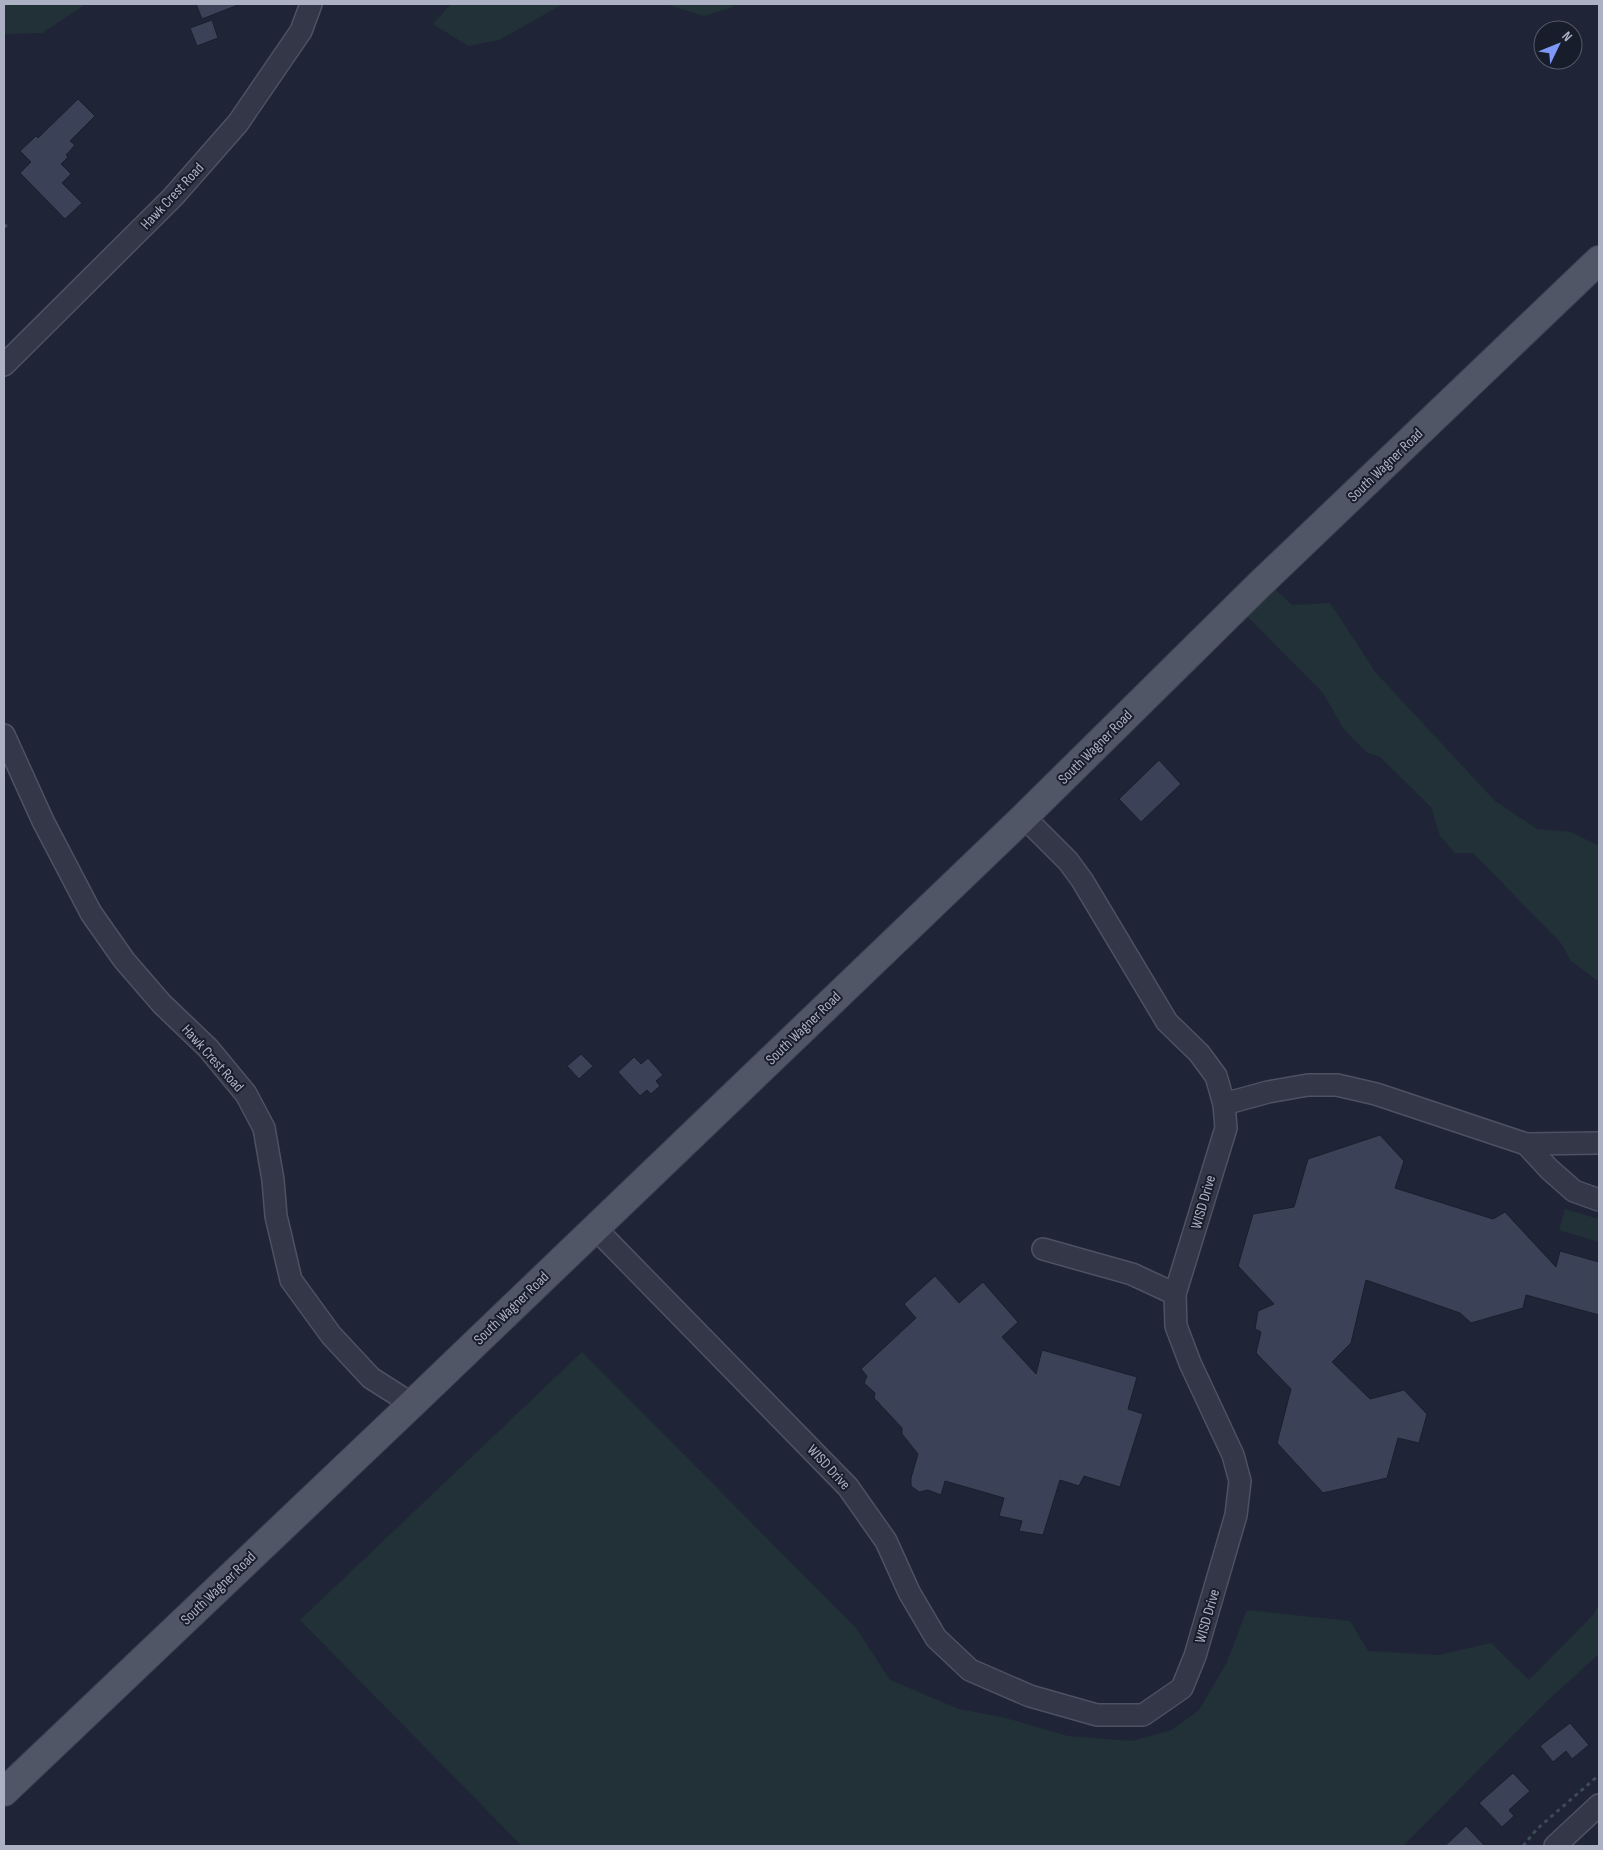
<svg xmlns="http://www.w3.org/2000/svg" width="1603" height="1850" viewBox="0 0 1603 1850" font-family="'Sofia Sans Condensed',sans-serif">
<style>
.green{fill:#213137}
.building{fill:#3b4257;stroke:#1a1f2d}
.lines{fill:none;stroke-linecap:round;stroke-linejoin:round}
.minor-casing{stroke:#4d5262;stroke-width:24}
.major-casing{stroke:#3c4150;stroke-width:30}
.path{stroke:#3c4c52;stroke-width:3;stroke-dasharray:4 4;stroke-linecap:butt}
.minor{stroke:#333747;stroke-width:21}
.major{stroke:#515667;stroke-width:28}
.labels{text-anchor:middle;stroke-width:4;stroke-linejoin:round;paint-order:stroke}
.street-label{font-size:15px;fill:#adb1c4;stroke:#181d2b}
</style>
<rect width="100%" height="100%" fill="#1f2536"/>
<g class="green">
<polygon points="4,4 86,4 42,33 4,34"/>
<polygon points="451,4 563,4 499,40 468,46 433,24"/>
<polygon points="665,4 731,4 733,7 704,16"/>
<polygon points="1275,589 1292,605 1330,603 1376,673 1495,801 1537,829 1571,832 1599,846 1599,982 1571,961 1560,942 1473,853 1455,853 1440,836 1431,807 1380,757 1366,752 1343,728 1323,693 1247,616"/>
<polygon points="1565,1209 1599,1219 1599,1242 1559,1230"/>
<polygon points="582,1352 856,1628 890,1680 959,1709 1006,1718 1068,1736 1132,1741 1172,1730 1199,1710 1226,1664 1247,1610 1350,1621 1368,1651 1439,1655 1491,1643 1529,1680 1593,1615 1599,1605 1599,1654 1548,1700 1403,1846 522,1846 300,1620"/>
</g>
<g class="building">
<polygon points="196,4 238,4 238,5 202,19"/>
<polygon points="212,20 218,38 197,46 190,28"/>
<polygon points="78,99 95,116 70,141 75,145 66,155 68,157 61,164 71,174 62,183 82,203 65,219 20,173 31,162 20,151 36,136 38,138"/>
<polygon points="1159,760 1181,784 1141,822 1119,799"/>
<polygon points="581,1054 593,1066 579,1079 567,1066"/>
<polygon points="634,1057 641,1064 648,1058 663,1075 656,1081 660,1086 651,1094 647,1090 640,1096 618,1072"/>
<polygon points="1380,1135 1404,1161 1395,1188 1493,1219 1505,1212 1556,1267 1560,1251 1599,1262 1599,1315 1526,1295 1523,1308 1471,1323 1460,1313 1366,1280 1351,1343 1332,1362 1370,1399 1404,1390 1427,1414 1419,1443 1398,1438 1387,1478 1323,1493 1277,1443 1291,1389 1256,1353 1261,1332 1255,1329 1258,1311 1274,1304 1238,1266 1253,1214 1294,1207 1308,1159"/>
<polygon points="935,1276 959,1303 983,1282 1018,1322 1002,1337 1036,1374 1042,1350 1137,1377 1128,1409 1143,1414 1120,1487 1084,1476 1079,1486 1060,1480 1043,1535 1019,1531 1022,1521 999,1516 1004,1498 945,1481 941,1495 928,1490 919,1492 911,1486 911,1478 918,1454 902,1434 902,1428 874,1398 875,1393 864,1383 867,1376 861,1369 916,1318 904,1304"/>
<polygon points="1570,1723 1589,1745 1572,1759 1566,1751 1553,1762 1540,1746"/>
<polygon points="1513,1773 1530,1791 1509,1810 1514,1816 1502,1827 1479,1803"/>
<polygon points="1466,1826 1485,1846 1445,1846"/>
</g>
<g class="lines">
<defs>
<g id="minor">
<polyline points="4,365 173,197 238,123 301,31 311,4"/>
<polyline points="4,735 43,821 91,913 124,960 162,1004 208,1048 246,1094 264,1128 273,1180 276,1216 291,1280 331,1335 371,1378 412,1404"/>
<polyline points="1224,1104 1268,1092 1308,1085 1337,1085 1376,1094 1526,1144 1599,1143"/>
<polyline points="1526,1144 1549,1169 1574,1191 1599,1200"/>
<polyline points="595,1228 848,1487 886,1541 909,1592 936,1638 970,1670 1030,1696 1097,1715 1143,1715 1182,1688 1195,1656 1236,1515 1240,1481 1233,1455 1190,1363 1176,1326 1175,1294 1226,1128 1224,1104 1216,1076 1199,1053 1167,1022 1082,880 1068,861 1024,817"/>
<polyline points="1043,1249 1132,1274 1175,1294"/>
<polyline points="1555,1846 1599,1805"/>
</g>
<polyline id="major" points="4,1792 412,1404 1024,817 1258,586 1599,260"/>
</defs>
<use href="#minor" class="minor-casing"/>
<use href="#major" class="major-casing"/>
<g class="path">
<polyline points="4,227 7,225"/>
<polyline points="1523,1846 1537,1829 1599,1775"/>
</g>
<use href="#minor" class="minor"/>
<use href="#major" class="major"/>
</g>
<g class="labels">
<g class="street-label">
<text transform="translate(172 196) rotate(-47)" y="5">Hawk Crest Road</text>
<text transform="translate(1385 465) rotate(-44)" y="5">South Wagner Road</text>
<text transform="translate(1095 747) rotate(-45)" y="5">South Wagner Road</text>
<text transform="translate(803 1028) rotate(-44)" y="5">South Wagner Road</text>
<text transform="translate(213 1058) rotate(48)" y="5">Hawk Crest Road</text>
<text transform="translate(1203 1202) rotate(-74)" y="5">WISD Drive</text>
<text transform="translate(511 1308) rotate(-44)" y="5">South Wagner Road</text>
<text transform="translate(829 1467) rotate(47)" y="5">WISD Drive</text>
<text transform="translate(218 1588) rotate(-44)" y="5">South Wagner Road</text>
<text transform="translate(1207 1616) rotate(-74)" y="5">WISD Drive</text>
</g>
</g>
<rect width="1603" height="1850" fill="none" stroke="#adb1c4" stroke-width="10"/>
<g transform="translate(1558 45) rotate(47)"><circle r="24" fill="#181d2b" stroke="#545868"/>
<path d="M0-4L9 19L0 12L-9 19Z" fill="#7e98f7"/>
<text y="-8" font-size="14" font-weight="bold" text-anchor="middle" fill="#adb1c4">N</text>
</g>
</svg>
